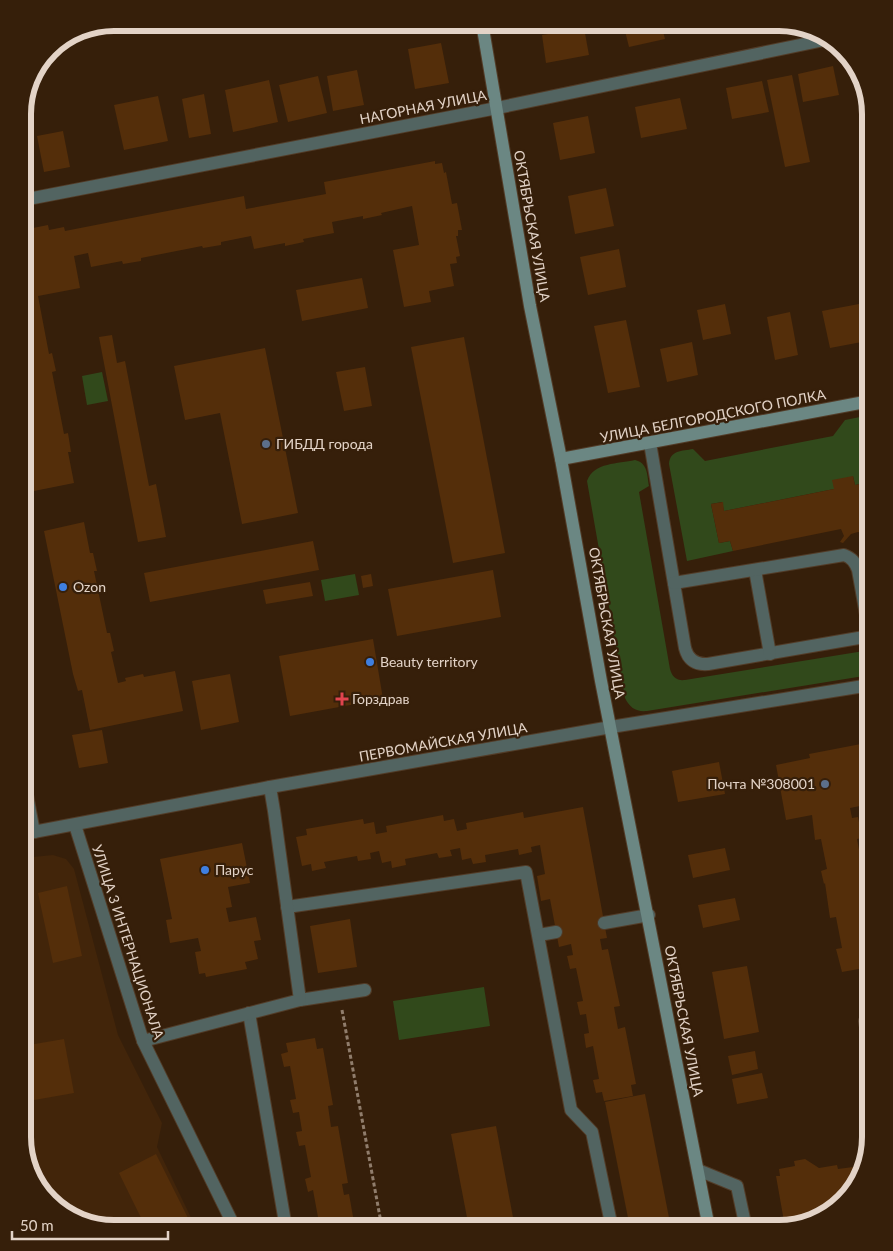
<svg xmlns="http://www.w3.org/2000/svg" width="893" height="1251" viewBox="0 0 893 1251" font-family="Lato,sans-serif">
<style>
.built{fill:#42250a}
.green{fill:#31491b}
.building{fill:#542e0a}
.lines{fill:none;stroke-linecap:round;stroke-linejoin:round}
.lane-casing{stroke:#523c28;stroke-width:14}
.street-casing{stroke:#523c28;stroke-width:14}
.secondary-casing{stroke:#523c28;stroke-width:14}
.path{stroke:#907d6c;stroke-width:3;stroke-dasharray:4 2.5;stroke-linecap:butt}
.lane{stroke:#526461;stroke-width:12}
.street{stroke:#526461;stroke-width:12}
.secondary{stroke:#6b8783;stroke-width:12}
.service-dot{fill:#5c6f8a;stroke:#361f0a;stroke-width:2}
.shop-dot{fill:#3f7fe0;stroke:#361f0a;stroke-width:2}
.health-dot{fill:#e0444e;stroke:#361f0a;stroke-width:2}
.labels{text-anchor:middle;stroke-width:4.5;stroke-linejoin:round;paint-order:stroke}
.street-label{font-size:14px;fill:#e3d3c7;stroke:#361f0a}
.poi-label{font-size:14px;fill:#e3d3c7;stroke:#361f0a;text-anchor:start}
.rim{fill:none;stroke:#e3d3c7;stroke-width:6}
</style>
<rect width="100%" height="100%" fill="#361f0a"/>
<polygon class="built" points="53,855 66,859 74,869 118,1035 162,1123 157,1147 196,1228 109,1228 68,1216 35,1183 23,1137 23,858"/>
<g class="green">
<polygon points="102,372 108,401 87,405 82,376"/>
<path d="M870,415V482L855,485L853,476L834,489L724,511L722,502L711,504L719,543L730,541L733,551L687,561L669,464C670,450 682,451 693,449L705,461L833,436L845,420Z"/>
<path d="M635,460C648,463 647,475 649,486L639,492L670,669C672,677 677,681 685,680L870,650V675L647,711C636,712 630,708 625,698L587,481C594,462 618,464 635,460Z"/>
<polygon points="355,574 359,595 325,601 321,580"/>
<polygon points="484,987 490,1026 399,1040 393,1001"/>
</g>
<g class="building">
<polygon points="537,23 569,23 570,27 539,33"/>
<polygon points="623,23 661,23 665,39 629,47"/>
<polygon points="692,23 724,23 694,30"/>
<polygon points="584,28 589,55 546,63 542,35"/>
<polygon points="441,43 449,83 415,89 408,49"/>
<polygon points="833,66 839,95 803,102 798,74"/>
<polygon points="357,70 364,105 333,111 327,76"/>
<polygon points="792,75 810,162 785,167 767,80"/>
<polygon points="318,76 327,113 288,122 279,85"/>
<polygon points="269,80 278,122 233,132 225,90"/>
<polygon points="762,81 769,112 732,119 726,88"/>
<polygon points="204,94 211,134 189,138 182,99"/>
<polygon points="158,96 168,141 124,150 114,105"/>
<polygon points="680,98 687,129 641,138 635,107"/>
<polygon points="588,116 595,153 560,160 553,123"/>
<polygon points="63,131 70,167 44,172 37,136"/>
<polygon points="435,161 435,164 442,163 444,173 446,172 452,204 457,203 462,230 458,230 458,236 456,236 460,256 456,257 457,263 450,264 454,286 429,291 431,302 404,307 393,250 419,245 412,206 381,213 382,215 363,219 363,216 332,222 334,233 303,239 304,242 285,246 285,243 254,249 251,236 221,242 221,245 203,248 202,246 141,258 141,261 123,264 122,261 91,267 88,253 74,256 80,288 38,296 49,354 52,353 56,371 52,372 64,434 68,433 71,452 68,452 74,483 34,491 23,435 23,235 29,234 28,229 48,225 49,230 64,227 65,231 244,196 246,209 326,194 324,182"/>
<polygon points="606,188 614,226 575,234 568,196"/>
<polygon points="619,249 626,287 588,295 580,257"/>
<polygon points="362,278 368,308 302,321 296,290"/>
<polygon points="725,304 731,334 703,340 697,310"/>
<polygon points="859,304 867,341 830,348 822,311"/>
<polygon points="790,312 798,355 775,360 767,317"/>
<polygon points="626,320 640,387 608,393 594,326"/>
<polygon points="112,335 117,363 125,361 149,486 156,484 166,537 138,542 99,337"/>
<polygon points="464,337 505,553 453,563 411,347"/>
<polygon points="692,342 698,375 667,382 660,349"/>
<polygon points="265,348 298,513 242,524 220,413 185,420 174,366"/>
<polygon points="365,367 372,406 344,411 336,372"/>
<polygon points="853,476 855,485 870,482 870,537 865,533 858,532 851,534 843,543 840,542 844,536 841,529 733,551 730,541 719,543 711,504 723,502 724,511 834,489 832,480"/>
<polygon points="84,522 90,553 93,553 97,571 94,571 107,633 110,633 114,651 111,652 118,683 126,681 125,678 143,674 144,677 175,671 183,711 90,730 82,690 78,691 73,674 44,531"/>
<polygon points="313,541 319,570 150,602 144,573"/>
<polygon points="493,570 501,617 397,636 388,589"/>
<polygon points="371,574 373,586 363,588 361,576"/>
<polygon points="310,582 313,596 266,604 263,590"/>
<polygon points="373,639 383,699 290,716 279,656"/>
<polygon points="230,674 239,722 201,730 192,681"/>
<polygon points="102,730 108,763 79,768 72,735"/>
<polygon points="866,743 870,765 870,804 850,808 852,818 858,817 862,838 857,839 860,855 865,854 869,875 863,876 867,897 870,896 870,967 842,972 836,949 842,948 836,917 830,918 825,883 824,884 821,871 827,869 821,839 815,840 812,815 786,820 776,765 810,758 809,754"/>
<polygon points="719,762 725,794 678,802 672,771"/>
<polygon points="583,807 607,938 600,939 602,950 608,949 620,1006 614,1007 618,1029 625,1027 636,1084 631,1085 633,1096 604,1101 602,1092 596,1093 593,1080 599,1079 593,1046 586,1048 584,1034 589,1033 586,1014 580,1015 577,1002 583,1001 576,968 570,969 567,956 573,955 571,944 559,947 550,899 541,901 537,876 545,874 540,845 531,847 532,852 519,855 518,849 485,855 486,862 473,864 471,858 462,860 460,848 450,850 452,856 439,858 437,853 405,859 406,865 392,868 391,861 382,863 379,851 370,853 371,859 358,861 357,856 324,862 326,868 312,871 311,864 302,866 296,837 307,835 306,829 363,819 364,824 374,822 376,834 387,832 386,826 443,815 444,821 454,819 457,831 467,829 466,823 523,812 524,818"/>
<polygon points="242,843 250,883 228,887 232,907 226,908 229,922 256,917 261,940 254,941 258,959 245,962 247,969 206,977 205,973 199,974 195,952 201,951 198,938 170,943 166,920 172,919 160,859"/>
<polygon points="725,848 730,870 693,878 688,855"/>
<polygon points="67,886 82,956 53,963 38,893"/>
<polygon points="735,898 740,920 703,928 698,905"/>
<polygon points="350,919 357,967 318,973 310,926"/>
<polygon points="747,966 759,1032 724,1039 712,972"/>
<polygon points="315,1038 317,1049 323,1048 333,1105 328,1106 331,1127 338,1126 348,1183 342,1184 344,1195 349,1194 355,1228 320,1228 313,1190 308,1192 305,1179 311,1177 305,1145 299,1146 296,1132 302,1131 299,1112 293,1113 290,1100 296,1099 293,1082 290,1066 284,1067 281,1054 288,1052 286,1043"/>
<polygon points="64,1039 74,1093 23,1102 23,1046"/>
<polygon points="755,1051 758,1069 732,1075 728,1056"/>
<polygon points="762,1073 768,1098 737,1104 732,1079"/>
<polygon points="645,1094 671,1228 630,1228 605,1102"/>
<polygon points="496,1126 515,1228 469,1228 451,1134"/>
<polygon points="156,1154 193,1228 146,1228 119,1173"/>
<polygon points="805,1159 819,1168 837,1165 838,1169 853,1167 854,1170 858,1169 860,1177 858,1183 825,1216 785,1227 776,1176 780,1176 779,1169 795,1166 794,1161"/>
</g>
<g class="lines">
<defs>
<g id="lane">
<path d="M650,443L685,648C688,660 696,665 708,664L870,636"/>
<polyline points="755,570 770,654"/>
<path d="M674,583L844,555C852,558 855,562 858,570L870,637"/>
<polyline points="868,685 870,700"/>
<polyline points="287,907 526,872 571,1110 592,1132 612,1228"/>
<polyline points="604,923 649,915"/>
<polyline points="539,935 556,932"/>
<polyline points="300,1000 365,990"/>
<polyline points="249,1013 286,1228"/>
<polyline points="143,1041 300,1000 274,811 270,787"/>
<polyline points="870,1051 865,1021 870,1014"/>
<polyline points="698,1170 737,1186 746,1228"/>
</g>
<g id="street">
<polyline points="23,200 497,108 829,39"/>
<polyline points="23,774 34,832"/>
<polyline points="75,825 143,1041 235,1228"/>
<polyline points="23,834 270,787 611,727 870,685"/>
</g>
<g id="secondary">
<polyline points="482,23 530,306 561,459 601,681 709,1228"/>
<polyline points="561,459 870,401"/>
</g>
</defs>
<use href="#lane" class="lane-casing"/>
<use href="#street" class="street-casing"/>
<use href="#secondary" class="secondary-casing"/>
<polyline class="path" points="342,1010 382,1228"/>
<use href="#lane" class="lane"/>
<use href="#street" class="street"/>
<use href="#secondary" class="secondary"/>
</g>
<g class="service-dot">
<circle cx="266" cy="444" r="5"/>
<circle cx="825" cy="784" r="5"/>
</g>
<g class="shop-dot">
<circle cx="63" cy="587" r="5"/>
<circle cx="370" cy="662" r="5"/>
<circle cx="205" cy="870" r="5"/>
</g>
<path class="health-dot" d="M339.5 691.5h5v5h5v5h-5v5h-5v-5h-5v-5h5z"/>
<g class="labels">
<g class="street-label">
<text transform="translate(423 107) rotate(-11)" y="5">НАГОРНАЯ УЛИЦА</text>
<text transform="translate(532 226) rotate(80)" y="5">ОКТЯБРЬСКАЯ УЛИЦА</text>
<text transform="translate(713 416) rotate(-11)" y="5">УЛИЦА БЕЛГОРОДСКОГО ПОЛКА</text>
<text transform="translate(607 623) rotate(80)" y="5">ОКТЯБРЬСКАЯ УЛИЦА</text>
<text transform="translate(443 742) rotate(-10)" y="5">ПЕРВОМАЙСКАЯ УЛИЦА</text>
<text transform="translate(128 942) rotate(72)" y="5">УЛИЦА 3 ИНТЕРНАЦИОНАЛА</text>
<text transform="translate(684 1021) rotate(79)" y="5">ОКТЯБРЬСКАЯ УЛИЦА</text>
</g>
<g class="poi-label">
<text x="276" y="449">ГИБДД города</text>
<text x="73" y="592">Ozon</text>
<text x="380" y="667">Beauty territory</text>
<text x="352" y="704">Горздрав</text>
<text x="815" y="789" text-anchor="end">Почта №308001</text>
<text x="215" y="875">Парус</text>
</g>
</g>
<path d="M0 0H893V1251H0ZM114 31H779A83 83 0 0 1 862 114V1137A83 83 0 0 1 779 1220H114A83 83 0 0 1 31 1137V114A83 83 0 0 1 114 31Z" fill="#361f0a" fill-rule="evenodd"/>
<path class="rim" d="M114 31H779A83 83 0 0 1 862 114V1137A83 83 0 0 1 779 1220H114A83 83 0 0 1 31 1137V114A83 83 0 0 1 114 31Z"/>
<path d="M12 1231v8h156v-8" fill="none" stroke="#e3d3c7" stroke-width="2.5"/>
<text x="20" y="1231" font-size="15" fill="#e3d3c7" stroke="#361f0a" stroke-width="4" paint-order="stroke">50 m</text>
</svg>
